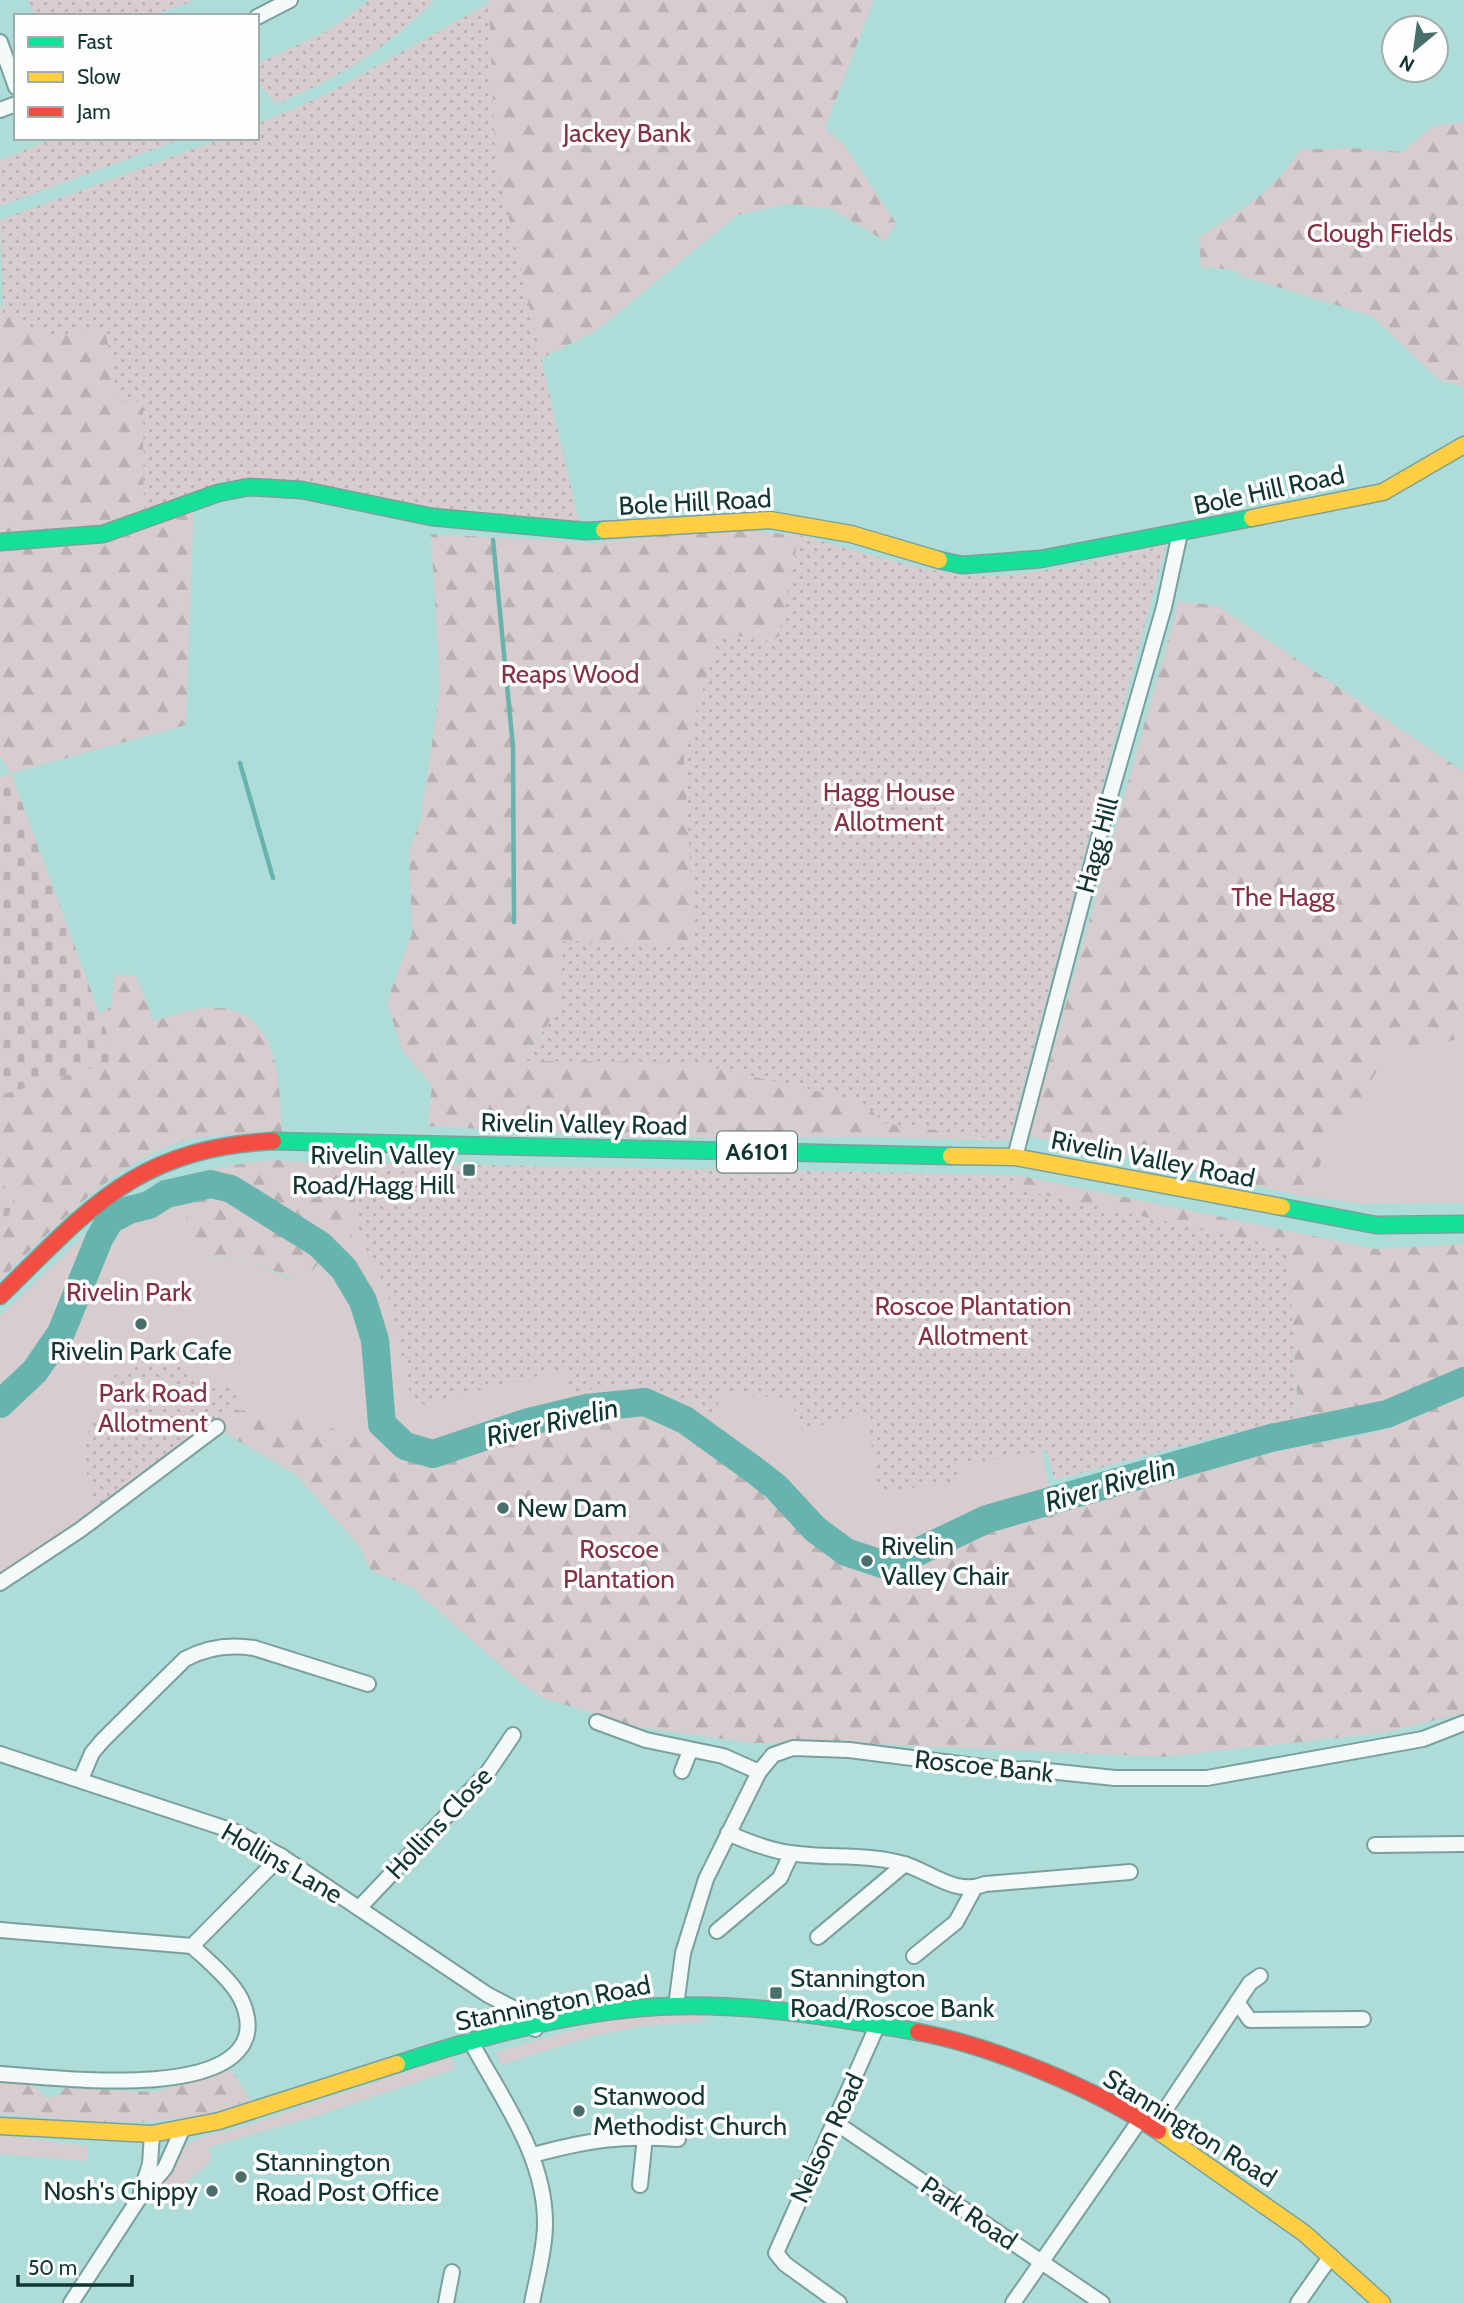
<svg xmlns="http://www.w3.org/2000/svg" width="1464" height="2303" viewBox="0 0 1464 2303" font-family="Cabin,sans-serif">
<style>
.green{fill:#d7ccce}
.forest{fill:url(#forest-firs)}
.cemetery{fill:url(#cemetery-stones)}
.garden{fill:url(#garden-dots)}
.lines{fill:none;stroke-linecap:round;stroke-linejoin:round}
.stream{stroke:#67b3ae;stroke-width:4.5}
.river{stroke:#67b3ae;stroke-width:28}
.street-casing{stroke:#7aa09e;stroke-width:18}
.fast-casing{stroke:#7aa09e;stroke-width:19}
.slow-casing{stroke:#7aa09e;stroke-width:19}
.jam-casing{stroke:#7aa09e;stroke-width:19}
.street{stroke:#f3faf9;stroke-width:14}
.fast{stroke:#16e098;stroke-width:16}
.slow{stroke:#ffcf43;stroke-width:16}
.jam{stroke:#f24e42;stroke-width:16}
.poi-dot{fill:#486f6c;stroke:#fefefe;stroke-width:2.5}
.labels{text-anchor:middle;stroke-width:7;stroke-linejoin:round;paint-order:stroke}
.shield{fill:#fefefe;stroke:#58716f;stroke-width:2}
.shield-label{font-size:24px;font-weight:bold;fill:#113532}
.park-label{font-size:26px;fill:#853144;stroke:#fefefe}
.street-label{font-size:26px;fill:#113532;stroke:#fefefe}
.poi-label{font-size:26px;fill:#113532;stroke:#fefefe;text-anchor:start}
.water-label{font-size:28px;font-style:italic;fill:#0a3633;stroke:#fefefe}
</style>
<defs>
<pattern id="forest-firs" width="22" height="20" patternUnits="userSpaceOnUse" patternTransform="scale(1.75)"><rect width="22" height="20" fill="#d7ccce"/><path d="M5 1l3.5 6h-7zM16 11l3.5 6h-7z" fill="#b8b0b1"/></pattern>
<pattern id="cemetery-stones" width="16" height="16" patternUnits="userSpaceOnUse" patternTransform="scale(1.75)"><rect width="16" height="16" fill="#d7ccce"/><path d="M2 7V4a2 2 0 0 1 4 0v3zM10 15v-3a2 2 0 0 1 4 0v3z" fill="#b8b0b1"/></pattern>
<pattern id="garden-dots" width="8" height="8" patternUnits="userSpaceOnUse" patternTransform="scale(1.75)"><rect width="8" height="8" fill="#d7ccce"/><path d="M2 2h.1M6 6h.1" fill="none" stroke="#b8b0b1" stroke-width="1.8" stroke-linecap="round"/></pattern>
</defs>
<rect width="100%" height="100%" fill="#aedcd9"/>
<g class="green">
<polygon points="1464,1036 1464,1203 1365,1204 1301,1196 1389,1051 1427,1049"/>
<polygon points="140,1195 166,1208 186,1210 190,1254 251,1262 289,1279 303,1277 322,1262 342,1282 358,1318 375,1425 344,1433 303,1417 284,1421 242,1412 234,1388 207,1385 171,1352 83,1450 94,1511 0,1577 0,1316 98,1222"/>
<polygon points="349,1221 357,1222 366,1253 386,1286 414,1406 566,1369 572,1393 623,1384 671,1393 714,1413 722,1394 790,1398 802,1431 866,1412 879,1493 961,1480 958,1465 1042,1452 1050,1489 982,1510 928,1539 880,1560 845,1547 812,1518 778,1479 723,1433 683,1408 639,1393 601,1396 506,1415 463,1437 433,1443 417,1440 396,1418 392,1407 386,1373 385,1334 354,1251"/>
<polygon points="692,2012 709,2021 643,2026 593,2036 501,2065 496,2052 602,2022"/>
<path d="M450,2057L455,2069L320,2115L209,2147L211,2161L175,2192L162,2184C188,2139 183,2140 235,2129Z"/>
<polygon points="0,2135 88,2146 88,2161 0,2154"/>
</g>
<g class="forest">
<polygon points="489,0 874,0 825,128 845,146 896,223 885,241 830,208 786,204 737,215 596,331 540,359 495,157"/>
<path d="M1464,122V387L1439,380L1372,316L1241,276L1235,270L1201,267L1199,237C1238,212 1275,191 1300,150L1350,148L1402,152L1433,126Z"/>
<polygon points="0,304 3,314 52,337 105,327 118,402 143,401 144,519 194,502 186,725 11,773 0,757"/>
<polygon points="719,529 799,535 779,636 771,642 684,757 695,945 563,941 561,1005 523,1060 689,1062 861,1101 885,1123 1009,1141 868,1137 633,1137 428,1126 432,1086 402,1049 387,1002 412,933 409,851 421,819 440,688 431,534 595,543"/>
<polygon points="1179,601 1218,606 1464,772 1464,1036 1427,1049 1389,1051 1301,1196 1029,1136"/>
<path d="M115,974L136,976L154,1021C170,1017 190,1008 207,1008C281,1004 279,1080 282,1133C247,1135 204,1132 171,1145C103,1172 52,1231 0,1280V1243L14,1198L0,1181V1095L116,1061L99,1014L111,1007Z"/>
<path d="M272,1160C297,1161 341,1162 354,1189C358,1197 356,1213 357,1222L349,1221L354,1251L379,1303L385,1342C363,1327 367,1268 329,1244C301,1300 293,1273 250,1262C231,1257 209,1257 189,1254L186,1210L166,1208L140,1195C184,1174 224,1165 272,1160Z"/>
<polygon points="1016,1175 1376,1249 1464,1244 1464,1375 1393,1404 1299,1427 1288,1248 1017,1189"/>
<polygon points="1464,1392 1464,1713 1383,1733 1163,1757 856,1743 751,1743 639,1727 543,1698 520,1682 411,1587 371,1571 361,1548 295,1474 210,1424 235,1408 284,1421 303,1417 344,1433 375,1425 402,1451 436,1459 545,1424 637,1408 681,1424 773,1493 808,1535 849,1562 885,1573 1001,1524 1139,1488 1250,1455 1377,1432"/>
<path d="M231,2070L251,2100C166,2134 88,2120 0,2114V2081L32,2084L47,2098L57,2096L64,2088L154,2092Z"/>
</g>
<g class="cemetery">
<polygon points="11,773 117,1061 0,1095 0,777"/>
<polygon points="0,1181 14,1198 0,1243"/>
</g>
<g class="garden">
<polygon points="28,0 194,0 151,16 35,16"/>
<path d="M370,0H434C391,46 334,81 276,104L257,81V64L327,31Z"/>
<polygon points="489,3 495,157 579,522 480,515 304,484 221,481 144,520 143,402 118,402 105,327 52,337 3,314 0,220 224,138 257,138 257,124 321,97"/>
<polygon points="55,138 185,138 0,206 0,160"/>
<path d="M799,535C850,548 926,574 977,576C1039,577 1105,557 1166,545L1009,1141L884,1123L861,1101L689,1062L523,1061L561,1005L563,941L695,945L684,758L719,632L771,642L779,636Z"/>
<polygon points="316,1162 1016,1175 1017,1189 1288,1248 1298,1419 1232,1433 1054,1480 1048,1452 1042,1452 959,1465 961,1480 879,1493 866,1412 802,1431 790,1398 722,1394 714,1414 671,1393 623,1384 571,1393 566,1369 413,1407 386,1286 366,1253 357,1222 354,1189 345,1179"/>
<polygon points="171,1352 207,1385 234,1387 242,1412 234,1408 94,1511 83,1451 92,1418 114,1376 132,1365"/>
</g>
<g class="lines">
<g class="stream">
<polyline points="493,540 513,747 514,922"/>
<polyline points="240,763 273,878"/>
</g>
<polyline class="river" points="0,1404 35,1371 61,1333 99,1239 110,1220 129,1210 149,1205 166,1194 211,1184 231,1189 319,1244 344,1269 363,1301 375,1340 382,1424 405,1446 433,1454 528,1422 586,1408 645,1402 685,1420 753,1469 776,1487 815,1529 846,1552 888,1566 987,1519 1271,1438 1387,1414 1464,1381"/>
<defs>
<g id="street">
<polyline points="257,17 290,0"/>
<polyline points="0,42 16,87"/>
<polyline points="0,110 16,104"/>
<polyline points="1015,1157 1108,803 1164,607 1180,533"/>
<polyline points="0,1583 80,1530 217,1427"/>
<polyline points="597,1722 646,1740 723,1756 759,1772"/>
<polyline points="0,1754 236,1832 281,1856 488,1995 521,2012 535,2029"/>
<polyline points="682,1771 690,1751"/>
<path d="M81,1779L92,1753L103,1740L185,1659C207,1647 229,1644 254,1648L368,1684"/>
<path d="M728,1833C748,1842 768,1850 790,1853C828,1859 866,1853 904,1864C931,1872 956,1896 985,1884L1130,1872"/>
<polyline points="1375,1845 1464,1844"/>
<polyline points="359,1908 488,1772 513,1735"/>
<polyline points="0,1930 192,1946 281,1856"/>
<polyline points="717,1931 780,1878 791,1854"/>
<polyline points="818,1937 905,1864"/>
<polyline points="914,1956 956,1922 974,1889"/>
<polyline points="1237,2002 1250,2020 1363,2019"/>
<polyline points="676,2006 683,1953 706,1879 759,1772 773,1755 793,1748 849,1750 1007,1770 1028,1769 1115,1778 1207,1778 1423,1739 1464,1723"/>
<path d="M470,2040C501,2098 545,2155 545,2223C545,2249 537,2277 532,2303"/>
<path d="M0,2074C54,2077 225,2100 246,2037C251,2021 244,2001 234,1988C222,1972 206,1959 192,1946"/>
<polyline points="836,2123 1102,2303"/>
<polyline points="1153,2128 1250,1983 1260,1976"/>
<path d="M533,2155C588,2140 621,2135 678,2139"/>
<polyline points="640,2185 645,2137"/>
<polyline points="141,2192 150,2164 152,2134"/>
<polyline points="71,2303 138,2200 165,2168 182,2130"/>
<polyline points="446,2303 452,2272"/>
<polyline points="839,2303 785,2264 776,2253 878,2024"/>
<polyline points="1013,2303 1140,2120"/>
<polyline points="1298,2303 1331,2256"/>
</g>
<g id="fast">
<polyline points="0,542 103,534 218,493 249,487 302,490 432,517 585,531 604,530"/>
<polyline points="939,560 962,565 1041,559 1252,518"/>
<polyline points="273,1141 951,1156"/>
<polyline points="1282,1207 1376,1225 1464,1224"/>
<path d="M397,2064C486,2035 582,2008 676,2006C758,2004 839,2018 918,2032"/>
</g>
<g id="slow">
<polyline points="1252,518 1383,492 1464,445"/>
<polyline points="604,530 770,520 851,534 939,560"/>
<polyline points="951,1156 1015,1157 1282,1207"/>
<polyline points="0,2126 152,2134 219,2121 397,2064"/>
<polyline points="1158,2131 1304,2233 1382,2303"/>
</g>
<g id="jam">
<path d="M0,1296C92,1206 136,1149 273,1141"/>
<path d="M918,2032C992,2046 1096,2089 1158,2131"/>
</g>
</defs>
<use href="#street" class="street-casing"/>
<use href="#fast" class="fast-casing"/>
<use href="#slow" class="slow-casing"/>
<use href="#jam" class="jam-casing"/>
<use href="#street" class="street"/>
<use href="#fast" class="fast"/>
<use href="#slow" class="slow"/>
<use href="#jam" class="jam"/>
</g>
<g class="poi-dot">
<rect x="462" y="1163" width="14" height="14" rx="3.5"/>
<circle cx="141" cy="1324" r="7"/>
<circle cx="503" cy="1508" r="7"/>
<circle cx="867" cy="1561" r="7"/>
<rect x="769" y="1986" width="14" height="14" rx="3.5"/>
<circle cx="579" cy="2111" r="7"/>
<circle cx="241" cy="2177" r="7"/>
<circle cx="212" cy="2191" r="7"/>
</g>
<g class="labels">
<rect class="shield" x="717" y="1131.5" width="80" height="41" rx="5"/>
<g class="shield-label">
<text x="757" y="1160">A6101</text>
</g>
<g class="park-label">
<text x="627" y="142">Jackey Bank</text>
<text x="1380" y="242">Clough Fields</text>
<text x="570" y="683">Reaps Wood</text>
<text x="889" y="801">Hagg House<tspan x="889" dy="30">Allotment</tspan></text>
<text x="1283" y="906">The Hagg</text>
<text x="129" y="1301">Rivelin Park</text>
<text x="973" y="1315">Roscoe Plantation<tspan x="973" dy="30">Allotment</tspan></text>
<text x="153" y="1402">Park Road<tspan x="153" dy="30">Allotment</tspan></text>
<text x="619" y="1558">Roscoe<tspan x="619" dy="30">Plantation</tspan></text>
</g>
<g class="street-label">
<text transform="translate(1269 490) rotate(-12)" y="9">Bole Hill Road</text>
<text transform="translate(695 502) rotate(-3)" y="9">Bole Hill Road</text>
<text transform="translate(1097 845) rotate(-75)" y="9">Hagg Hill</text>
<text transform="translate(584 1124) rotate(1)" y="9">Rivelin Valley Road</text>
<text transform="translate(1153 1159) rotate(11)" y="9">Rivelin Valley Road</text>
<text transform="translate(984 1766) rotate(6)" y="9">Roscoe Bank</text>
<text transform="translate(439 1823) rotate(-47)" y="9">Hollins Close</text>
<text transform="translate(282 1863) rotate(30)" y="9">Hollins Lane</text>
<text transform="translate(553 2003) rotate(-11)" y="9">Stannington Road</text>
<text transform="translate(1190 2128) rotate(32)" y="9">Stannington Road</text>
<text transform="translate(827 2138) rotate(-65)" y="9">Nelson Road</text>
<text transform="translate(969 2213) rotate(34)" y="9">Park Road</text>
</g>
<g class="poi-label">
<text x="455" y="1164" text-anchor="end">Rivelin Valley<tspan x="455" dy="30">Road/Hagg Hill</tspan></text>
<text x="141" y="1360" text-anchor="middle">Rivelin Park Cafe</text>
<text x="517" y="1517">New Dam</text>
<text x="881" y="1555">Rivelin<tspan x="881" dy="30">Valley Chair</tspan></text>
<text x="790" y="1987">Stannington<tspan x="790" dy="30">Road/Roscoe Bank</tspan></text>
<text x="593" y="2105">Stanwood<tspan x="593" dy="30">Methodist Church</tspan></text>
<text x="255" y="2171">Stannington<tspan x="255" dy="30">Road Post Office</tspan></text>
<text x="198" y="2200" text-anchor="end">Nosh's Chippy</text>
</g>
<g class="water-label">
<text transform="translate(552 1422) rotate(-13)" y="10">River Rivelin</text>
<text transform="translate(1110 1484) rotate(-16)" y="10">River Rivelin</text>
</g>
</g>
<rect x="14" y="14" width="245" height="126" fill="#fefefe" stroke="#9faeac" stroke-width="2"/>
<rect x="28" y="37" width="35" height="10" fill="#16e098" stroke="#9faeac" stroke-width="2"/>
<text x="77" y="49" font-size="21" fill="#113532">Fast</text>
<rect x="28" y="72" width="35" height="10" fill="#ffcf43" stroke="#9faeac" stroke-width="2"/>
<text x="77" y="84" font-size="21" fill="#113532">Slow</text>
<rect x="28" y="107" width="35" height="10" fill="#f24e42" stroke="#9faeac" stroke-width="2"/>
<text x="77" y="119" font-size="21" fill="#113532">Jam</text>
<g transform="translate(1415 49) rotate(209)"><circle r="33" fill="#fefefe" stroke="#9faeac" stroke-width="2"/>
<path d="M0-5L12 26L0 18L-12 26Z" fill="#486f6c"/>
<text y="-10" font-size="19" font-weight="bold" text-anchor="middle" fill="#113532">N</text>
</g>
<path d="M18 2275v10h114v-10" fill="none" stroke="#113532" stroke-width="3.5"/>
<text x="28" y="2275" font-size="21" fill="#113532" stroke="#fefefe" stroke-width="5" paint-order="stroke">50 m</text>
</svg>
